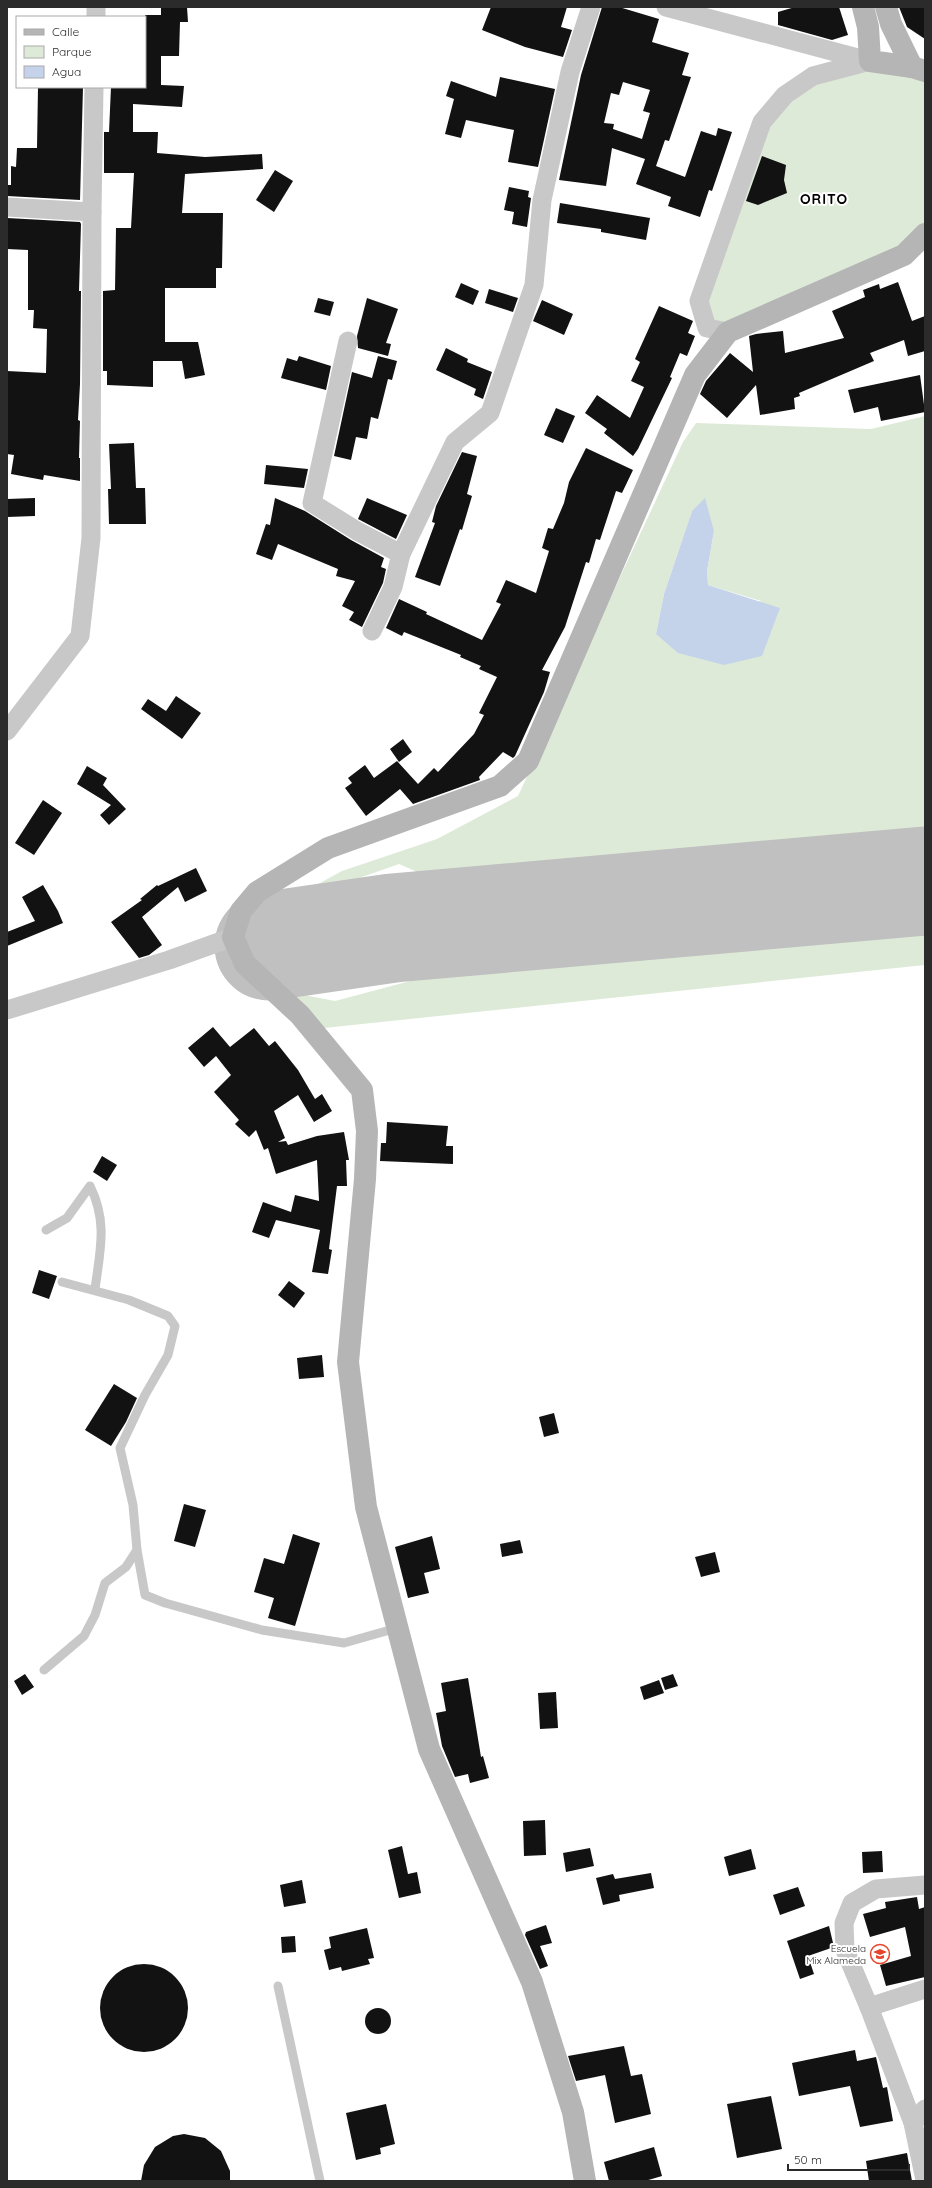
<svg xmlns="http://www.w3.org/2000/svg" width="932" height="2188" viewBox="0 0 932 2188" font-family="Quicksand,sans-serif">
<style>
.green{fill:#deead8;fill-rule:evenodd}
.water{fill:#c4d3ea}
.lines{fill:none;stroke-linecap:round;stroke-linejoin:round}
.runway{stroke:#c0c0c0;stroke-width:109}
.building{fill:#121212;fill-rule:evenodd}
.service{stroke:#c8c8c8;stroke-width:9}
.minor{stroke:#c8c8c8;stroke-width:19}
.secondary{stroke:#b5b5b5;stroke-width:22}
.labels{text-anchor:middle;stroke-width:4;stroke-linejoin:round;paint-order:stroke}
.poi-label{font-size:10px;fill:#2b2b2b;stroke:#fff;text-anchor:end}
.district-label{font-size:14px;font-weight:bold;letter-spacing:1px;fill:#000;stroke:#fff}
</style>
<rect width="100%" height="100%" fill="#fff"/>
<g class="green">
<polygon points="870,61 925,71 925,234 728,332 707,328 699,301 762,122 785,95"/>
<path d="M925,416V848L469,895L399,864L308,896L267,930L261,958L278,976L304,995L335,1001L474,964L485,957L925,910V965L324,1028L257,967V943L272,915L298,895L342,871L437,839L518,796L683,442L696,423L871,429ZM692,511L714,531L707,571L708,585L761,601L656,634L664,594Z"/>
</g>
<polygon class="water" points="705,498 714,531 707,571 708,585 780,608 762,656 724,665 678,653 656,634 664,594 692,511"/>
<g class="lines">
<polyline class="runway" points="269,946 393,928 925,881"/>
</g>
<g class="building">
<polygon points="161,7 187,7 188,22 180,22 179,56 161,56 161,85 184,86 182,107 133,104 133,132 158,132 157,153 205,157 262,154 263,169 185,174 182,213 223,213 222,268 216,268 216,288 165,288 165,342 198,342 205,375 185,379 182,361 153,361 153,387 107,385 107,371 103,371 103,291 115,290 116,228 131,228 134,173 104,173 104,132 109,132 111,87 145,87 145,15 161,15"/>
<polygon points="491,7 567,7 561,27 572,30 563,57 525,47 482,30"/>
<path d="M602,7H619L659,19L652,42L689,53L682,75L691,77L669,141L665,140L656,166L685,177L701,131L716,136L718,128L732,132L712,191L709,190L700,217L668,206L671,197L636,184L645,159L612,148L606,186L559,180L581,75ZM623,82L650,90L643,111L650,113L642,139L613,129L614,124L604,123L611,93L619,95Z"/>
<polygon points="795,7 839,7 848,35 832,40 778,25 778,12"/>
<polygon points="899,7 925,7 925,39 907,27"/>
<polygon points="500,77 555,89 538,167 508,162 514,130 466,120 461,138 445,134 454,99 446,96 451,81 496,97"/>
<polygon points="38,87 83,87 80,200 7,196 7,185 11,185 11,166 16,167 17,148 37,148"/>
<polygon points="762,156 786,165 784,180 787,193 758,205 746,201"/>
<polygon points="275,170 293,181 274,212 256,200"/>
<polygon points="509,187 529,191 528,197 531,198 527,227 512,224 514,212 504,210"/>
<polygon points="560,203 650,218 646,240 601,232 601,229 557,223"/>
<polygon points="7,218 80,222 81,224 79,291 81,291 80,384 78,420 80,421 79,458 80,458 80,481 44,475 43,480 11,474 14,455 7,454 7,371 46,373 47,329 33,328 34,310 28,310 28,250 7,249"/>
<polygon points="898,282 912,321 925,316 925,351 908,356 904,340 870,353 874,361 799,393 800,396 794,398 795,409 760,415 756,385 727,418 700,394 706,381 730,353 753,372 749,336 756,334 783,331 785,353 844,338 832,311 865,297 863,290 879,284 880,289"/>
<polygon points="461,283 479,291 473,305 455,297"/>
<polygon points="489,289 518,298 513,312 485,303"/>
<polygon points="318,298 334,302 330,316 314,312"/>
<polygon points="367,298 398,309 386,343 391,344 388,356 358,348 357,336"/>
<polygon points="542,300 573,314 564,335 533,321"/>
<polygon points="659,306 693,321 688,333 695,336 687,356 680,353 670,377 672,378 638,449 633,456 604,433 607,429 585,413 597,395 630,418 644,387 631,381 640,362 635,359"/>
<polygon points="446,348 468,359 467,362 492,372 483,399 474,395 476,389 436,370"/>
<polygon points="299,356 331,366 326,390 281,378 287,358 297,361"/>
<polygon points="378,356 397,361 392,380 388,379 378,419 371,417 367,439 356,437 351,460 334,456 352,372 372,378"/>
<polygon points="920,375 925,412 881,421 878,407 854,413 848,390"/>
<polygon points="556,408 575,416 563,443 544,435"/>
<polygon points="134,443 136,488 145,488 146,524 109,524 108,489 111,489 109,444"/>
<polygon points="586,448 633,470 622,493 616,491 600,540 596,539 589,563 586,562 565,627 542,670 550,672 544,692 515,756 513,758 503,752 479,777 480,780 413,804 400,789 366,816 345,788 352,783 348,778 365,765 374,778 397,761 418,784 434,768 438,772 474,734 484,715 479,713 497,677 479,669 481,666 460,657 461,655 404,632 402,636 386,628 399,599 427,612 426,614 482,640 501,604 496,602 506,580 536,593 549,551 542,548 548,528 553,529 564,503 569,482"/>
<polygon points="462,452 477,456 467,494 472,496 462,530 460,529 440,586 415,577 435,523 432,522 436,506"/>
<polygon points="266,465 308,469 304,488 264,484"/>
<polygon points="35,498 35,516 7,517 7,499"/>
<polygon points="275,498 305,511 351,540 384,558 381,567 386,569 383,583 362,627 349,620 354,612 342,606 355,581 336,576 338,569 278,544 272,560 256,554 266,524 270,525"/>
<polygon points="367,498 407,515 396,539 358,519"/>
<polygon points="176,696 201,713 182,739 141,709 148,699 166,711"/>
<polygon points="403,739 412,752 399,762 390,749"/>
<polygon points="87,766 107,778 103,785 126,809 109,825 100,815 111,805 77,784"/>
<polygon points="43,800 62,813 34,855 15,843"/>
<polygon points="196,868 207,891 185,902 178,887 142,917 162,945 149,955 139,958 111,922 142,900 140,899 157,885 158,886"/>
<polygon points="43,885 58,911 63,923 7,946 7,932 35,921 22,897"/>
<polygon points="213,1027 230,1047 254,1028 269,1046 275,1041 298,1070 315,1099 322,1094 332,1111 314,1122 298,1095 274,1111 285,1138 278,1142 286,1141 288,1145 317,1136 344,1132 349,1160 346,1160 347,1186 337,1186 329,1249 332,1250 328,1274 312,1272 320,1230 276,1220 269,1238 252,1232 263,1202 291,1212 295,1195 319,1201 317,1160 276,1174 268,1148 264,1150 256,1130 249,1137 235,1124 239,1120 214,1092 231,1075 216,1056 204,1067 188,1048"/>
<polygon points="387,1122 448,1126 446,1146 453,1146 453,1164 380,1161 381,1143 386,1143"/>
<polygon points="102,1156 117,1165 107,1181 93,1172"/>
<polygon points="39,1270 57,1276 49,1299 32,1293"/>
<polygon points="289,1281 305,1293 294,1308 278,1295"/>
<polygon points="322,1355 324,1377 299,1379 297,1358"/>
<polygon points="114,1384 137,1398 126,1422 111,1446 85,1430"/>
<polygon points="554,1413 559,1433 544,1437 539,1417"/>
<polygon points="184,1504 206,1510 195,1547 174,1541"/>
<polygon points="293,1534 320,1543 295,1626 268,1618 274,1598 254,1592 264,1558 284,1564"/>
<polygon points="432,1536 440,1569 424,1573 429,1593 408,1598 395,1547"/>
<polygon points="520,1540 523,1553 502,1557 500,1544"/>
<polygon points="715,1552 720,1572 701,1577 695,1557"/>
<polygon points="25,1674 34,1687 22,1695 14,1681"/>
<polygon points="673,1674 678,1686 665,1690 661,1678"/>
<polygon points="468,1678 481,1757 483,1756 489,1778 470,1783 468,1774 455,1777 442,1746 436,1713 446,1711 441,1683"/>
<polygon points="659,1680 664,1693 644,1700 640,1687"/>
<polygon points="556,1692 558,1728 540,1729 538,1693"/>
<polygon points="545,1820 546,1855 524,1856 523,1821"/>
<polygon points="402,1846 408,1874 417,1872 421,1893 399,1898 388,1850"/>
<polygon points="590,1848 594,1866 566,1872 563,1853"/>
<polygon points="751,1849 756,1869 729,1876 724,1857"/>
<polygon points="882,1851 883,1872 863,1873 862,1852"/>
<polygon points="651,1873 654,1888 619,1895 620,1901 603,1905 596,1878 613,1874 615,1879"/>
<polygon points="302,1880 306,1903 284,1907 280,1885"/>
<polygon points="798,1887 805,1906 780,1915 773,1895"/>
<polygon points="917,1897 919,1909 925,1907 925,1977 886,1986 880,1965 911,1956 905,1927 870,1937 863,1914 886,1908 885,1902"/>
<polygon points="546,1925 552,1943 540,1946 548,1966 540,1969 525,1935 526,1932"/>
<polygon points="829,1926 834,1947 808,1956 814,1974 800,1979 787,1941"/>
<polygon points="367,1928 374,1958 368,1959 370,1964 342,1971 341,1967 329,1970 324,1950 331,1948 329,1937"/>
<polygon points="295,1936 296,1952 282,1953 281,1937"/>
<circle cx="144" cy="2008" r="44"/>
<circle cx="378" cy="2021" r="13"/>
<polygon points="624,2046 631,2076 642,2074 651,2114 615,2123 605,2075 576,2081 568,2056"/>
<polygon points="855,2050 857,2061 876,2057 883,2088 887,2087 893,2121 860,2127 850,2086 799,2096 792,2063"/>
<polygon points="771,2096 782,2149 737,2158 727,2104"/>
<polygon points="386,2104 395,2144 380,2148 381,2154 356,2160 346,2113"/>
<polygon points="184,2134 205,2138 221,2151 230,2171 230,2181 141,2181 144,2165 155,2147 173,2136"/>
<polygon points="654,2147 662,2176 645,2181 609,2181 604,2162"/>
<polygon points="907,2153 912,2181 869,2181 866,2161"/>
</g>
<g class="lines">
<g class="service">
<path d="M46,1230L67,1218L90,1186C108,1222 100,1251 95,1289"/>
<polyline points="62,1282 129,1300 168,1316 175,1326 168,1355 145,1395 120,1448 133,1505 137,1550 145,1595 165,1603 262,1630 344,1643 397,1628"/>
<polyline points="44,1670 84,1636 95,1615 105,1583 126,1567 137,1550"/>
<polyline points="278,1986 320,2181"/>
</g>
<g class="minor">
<polyline points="666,7 869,61"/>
<polyline points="96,17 96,7"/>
<polyline points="7,207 92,212"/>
<polyline points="728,332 707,328 699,301 762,122 785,95 813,76 870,61"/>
<polyline points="348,341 312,503 357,531 401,554"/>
<polyline points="372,631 393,587 401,554 455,442 490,413 534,285 542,200 570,72 591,7"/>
<polyline points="7,731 80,636 91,538 92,212 94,87"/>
<polyline points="7,1010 169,960 233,937"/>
<polyline points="925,1885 876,1889 852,1903 844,1923 845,1950 869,2007 913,2123 925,2180"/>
<polyline points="869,2007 925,1989"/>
<polyline points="913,2123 925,2109"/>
</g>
<g class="secondary">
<polyline points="863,7 868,27 870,61 912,67 925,71"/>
<polyline points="886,7 891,24 912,67"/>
<polyline points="585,2181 573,2112 532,1982 429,1749 366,1507 348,1362 365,1179 367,1131 362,1090 300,1015 245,964 233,937 241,911 257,892 328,848 500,786 528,761 695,375 728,332 904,255 925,234"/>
</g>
</g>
<defs>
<symbol id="school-ring" viewBox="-11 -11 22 22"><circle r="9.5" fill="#fff" stroke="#e5452b" stroke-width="1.5"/><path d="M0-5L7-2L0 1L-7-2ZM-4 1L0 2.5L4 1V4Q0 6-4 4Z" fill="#e5452b"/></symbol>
</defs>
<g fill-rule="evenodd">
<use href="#school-ring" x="869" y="1943" width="22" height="22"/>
</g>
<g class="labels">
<g class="poi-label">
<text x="866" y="1952">Escuela<tspan x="866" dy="12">Mix Alameda</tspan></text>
</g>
<g class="district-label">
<text x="824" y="204">ORITO</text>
</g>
</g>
<rect width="932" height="2188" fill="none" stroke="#2b2b2b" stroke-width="16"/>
<rect x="16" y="16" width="130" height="72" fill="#ffffff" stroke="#aaaaaa"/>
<rect x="24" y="29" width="20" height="6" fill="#b5b5b5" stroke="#aaaaaa"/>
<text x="52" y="36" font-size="12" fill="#2b2b2b">Calle</text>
<rect x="24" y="46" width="20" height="12" fill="#deead8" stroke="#aaaaaa"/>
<text x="52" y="56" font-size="12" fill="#2b2b2b">Parque</text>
<rect x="24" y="66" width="20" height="12" fill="#c4d3ea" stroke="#aaaaaa"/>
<text x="52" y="76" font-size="12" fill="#2b2b2b">Agua</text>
<path d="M788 2164v6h121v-6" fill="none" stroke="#2b2b2b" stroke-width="2"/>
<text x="794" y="2164" font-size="12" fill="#2b2b2b" stroke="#ffffff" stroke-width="3" paint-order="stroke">50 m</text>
</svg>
